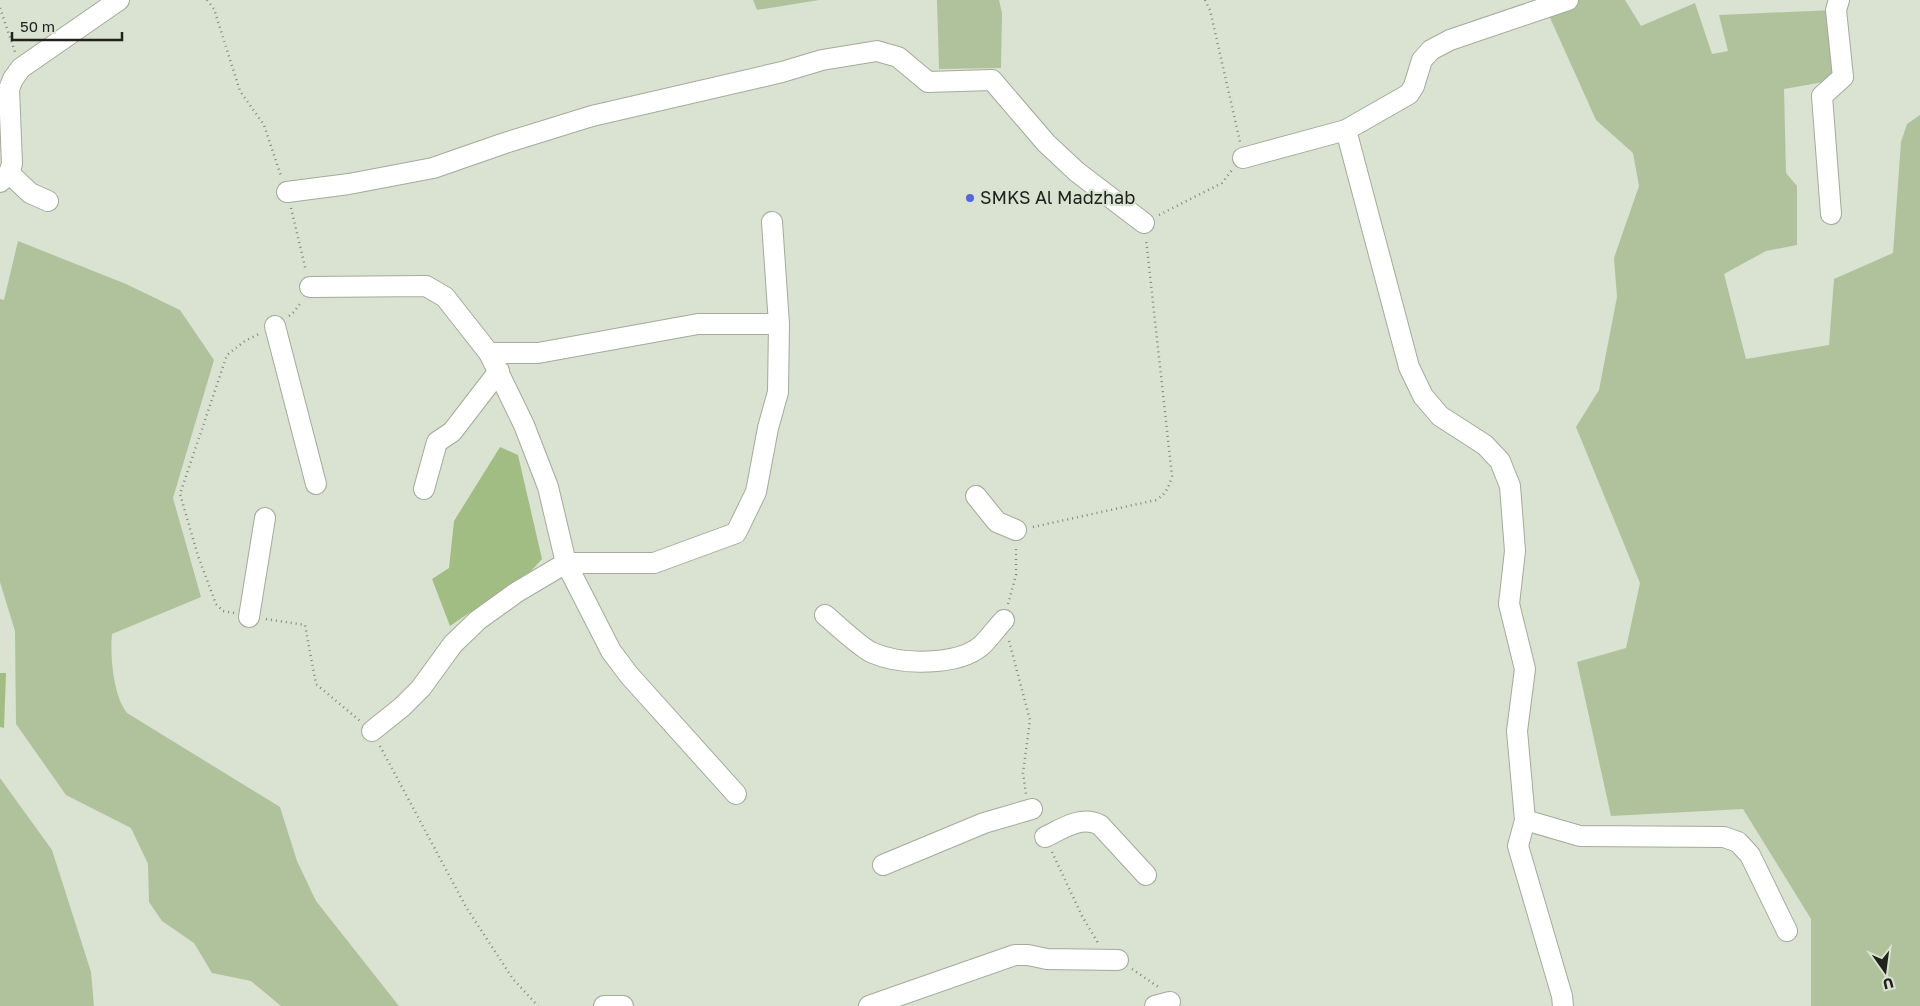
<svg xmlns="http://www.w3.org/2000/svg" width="1920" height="1006" viewBox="0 0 1920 1006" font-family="'Golos Text',sans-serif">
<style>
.green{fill:#afc29c}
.water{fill:#a1bd83}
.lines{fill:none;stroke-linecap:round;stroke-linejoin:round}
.minor-casing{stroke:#a3ab9b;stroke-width:22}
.path{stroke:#83897d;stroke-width:2.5;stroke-dasharray:1 4;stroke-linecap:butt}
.minor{stroke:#fff;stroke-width:20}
.poi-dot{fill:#5267dd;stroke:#dae2d1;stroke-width:2}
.labels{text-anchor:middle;stroke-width:4.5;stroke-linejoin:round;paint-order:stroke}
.poi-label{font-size:18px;fill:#20231d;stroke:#dae2d1;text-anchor:start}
</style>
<rect width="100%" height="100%" fill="#dae2d1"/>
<g class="green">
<polygon points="753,0 819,0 757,10"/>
<polygon points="937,0 999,0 1002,13 1001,68 939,69"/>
<polygon points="1542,0 1625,0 1641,26 1695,3 1712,54 1728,51 1719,15 1834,10 1835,80 1784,89 1786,173 1797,186 1797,245 1766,251 1724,274 1746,359 1829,345 1834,279 1893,253 1901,142 1907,124 1920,115 1920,1006 1811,1006 1811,919 1743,809 1611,816 1577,662 1626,648 1640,583 1576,427 1599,390 1617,297 1614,258 1639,186 1633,153 1596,120"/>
<path d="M18,241L126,284L180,310L214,360L173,498L201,597L112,634C110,656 113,695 127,713L280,807L297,861L316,901L399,1006H281L251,981L212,973L194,943L162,921L149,902L148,864L131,828L66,795L16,724L15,631L0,582V299L4,300Z"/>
<polygon points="0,778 52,850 91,972 94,1006 0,1006"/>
</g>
<g class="water">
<polygon points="500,447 518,455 542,559 532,570 450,626 432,579 449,568 454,521"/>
<polygon points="0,673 6,673 4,728 0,727"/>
</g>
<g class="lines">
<defs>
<g id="minor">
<polyline points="1346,130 1409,367 1423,396 1440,416 1485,445 1500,461 1510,486 1515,551 1509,604 1525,669 1517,731 1525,820 1518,846 1562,996 1563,1006"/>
<polyline points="1243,158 1346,130 1409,94 1414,86 1422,60 1431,50 1450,40 1568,0"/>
<polyline points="9,173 30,193 48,201"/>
<polyline points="0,182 9,173 12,164 9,89 13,79 21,68 119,0"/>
<polyline points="287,192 349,184 433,168 505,143 592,116 782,72 822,60 877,51 898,57 928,82 992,80 1046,143 1077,172 1144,223"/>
<polyline points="1831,214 1822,96 1843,77 1836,10 1839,0"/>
<polyline points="310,287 426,286 445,297 489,353 524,425 548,487 566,563 517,592 478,620 453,644 421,688 402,707 372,731"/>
<polyline points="275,326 316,484"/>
<polyline points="489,353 538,353 698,324 779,324"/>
<polyline points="424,489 437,442 452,432 499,371"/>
<polyline points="976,496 997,522 1016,530"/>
<path d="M825,615C836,624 862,649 873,653C900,665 957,666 981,646C989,639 996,628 1004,620"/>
<polyline points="249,617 265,518"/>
<polyline points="736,794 629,675 611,651 566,563 654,563 736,533 756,492 768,428 778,392 779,324 772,222"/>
<polyline points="1525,820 1580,836 1724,837 1738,842 1750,855 1787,931"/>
<path d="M1045,837C1062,829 1081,815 1100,825L1146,875"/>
<polyline points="883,865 984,823 1032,809"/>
<polyline points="604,1006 623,1006"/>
<polyline points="869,1006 1015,955 1028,955 1047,959 1118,960"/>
<polyline points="1155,1006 1170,1002"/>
</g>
</defs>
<use href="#minor" class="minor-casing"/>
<g class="path">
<polyline points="207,0 214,9 240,91 264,125 281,176"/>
<polyline points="1205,0 1210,10 1240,142"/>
<polyline points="0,8 15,52"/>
<polyline points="291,208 306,271"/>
<polyline points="1159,215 1222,183 1232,170"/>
<polyline points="289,316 294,312 302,301"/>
<path d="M1033,527L1156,500C1166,494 1169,487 1172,476L1146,239"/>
<polyline points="1008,604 1016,575 1016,546"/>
<polyline points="234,613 223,611 216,604 198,556 180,494 227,355 245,341 259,334"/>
<polyline points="266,619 305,625 316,684 360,721"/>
<polyline points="1009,641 1030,720 1023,773 1026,794"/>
<polyline points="380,746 466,907 513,979 538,1006"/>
<polyline points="1052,852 1082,916 1098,943"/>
<polyline points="1132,969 1160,988"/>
</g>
<use href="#minor" class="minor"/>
</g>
<circle class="poi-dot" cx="970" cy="198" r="5"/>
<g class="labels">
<g class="poi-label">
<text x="980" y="204">SMKS Al Madzhab</text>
</g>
</g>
<g transform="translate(1885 971) rotate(166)" stroke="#dae2d1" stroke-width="4" paint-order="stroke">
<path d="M0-4L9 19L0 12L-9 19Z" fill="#20231d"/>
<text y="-8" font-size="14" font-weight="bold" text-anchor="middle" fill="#20231d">U</text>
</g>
<path d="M12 32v8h110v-8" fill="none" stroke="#20231d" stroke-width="2.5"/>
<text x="20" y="32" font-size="15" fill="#20231d" stroke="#dae2d1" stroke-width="4" paint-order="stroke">50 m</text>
</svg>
